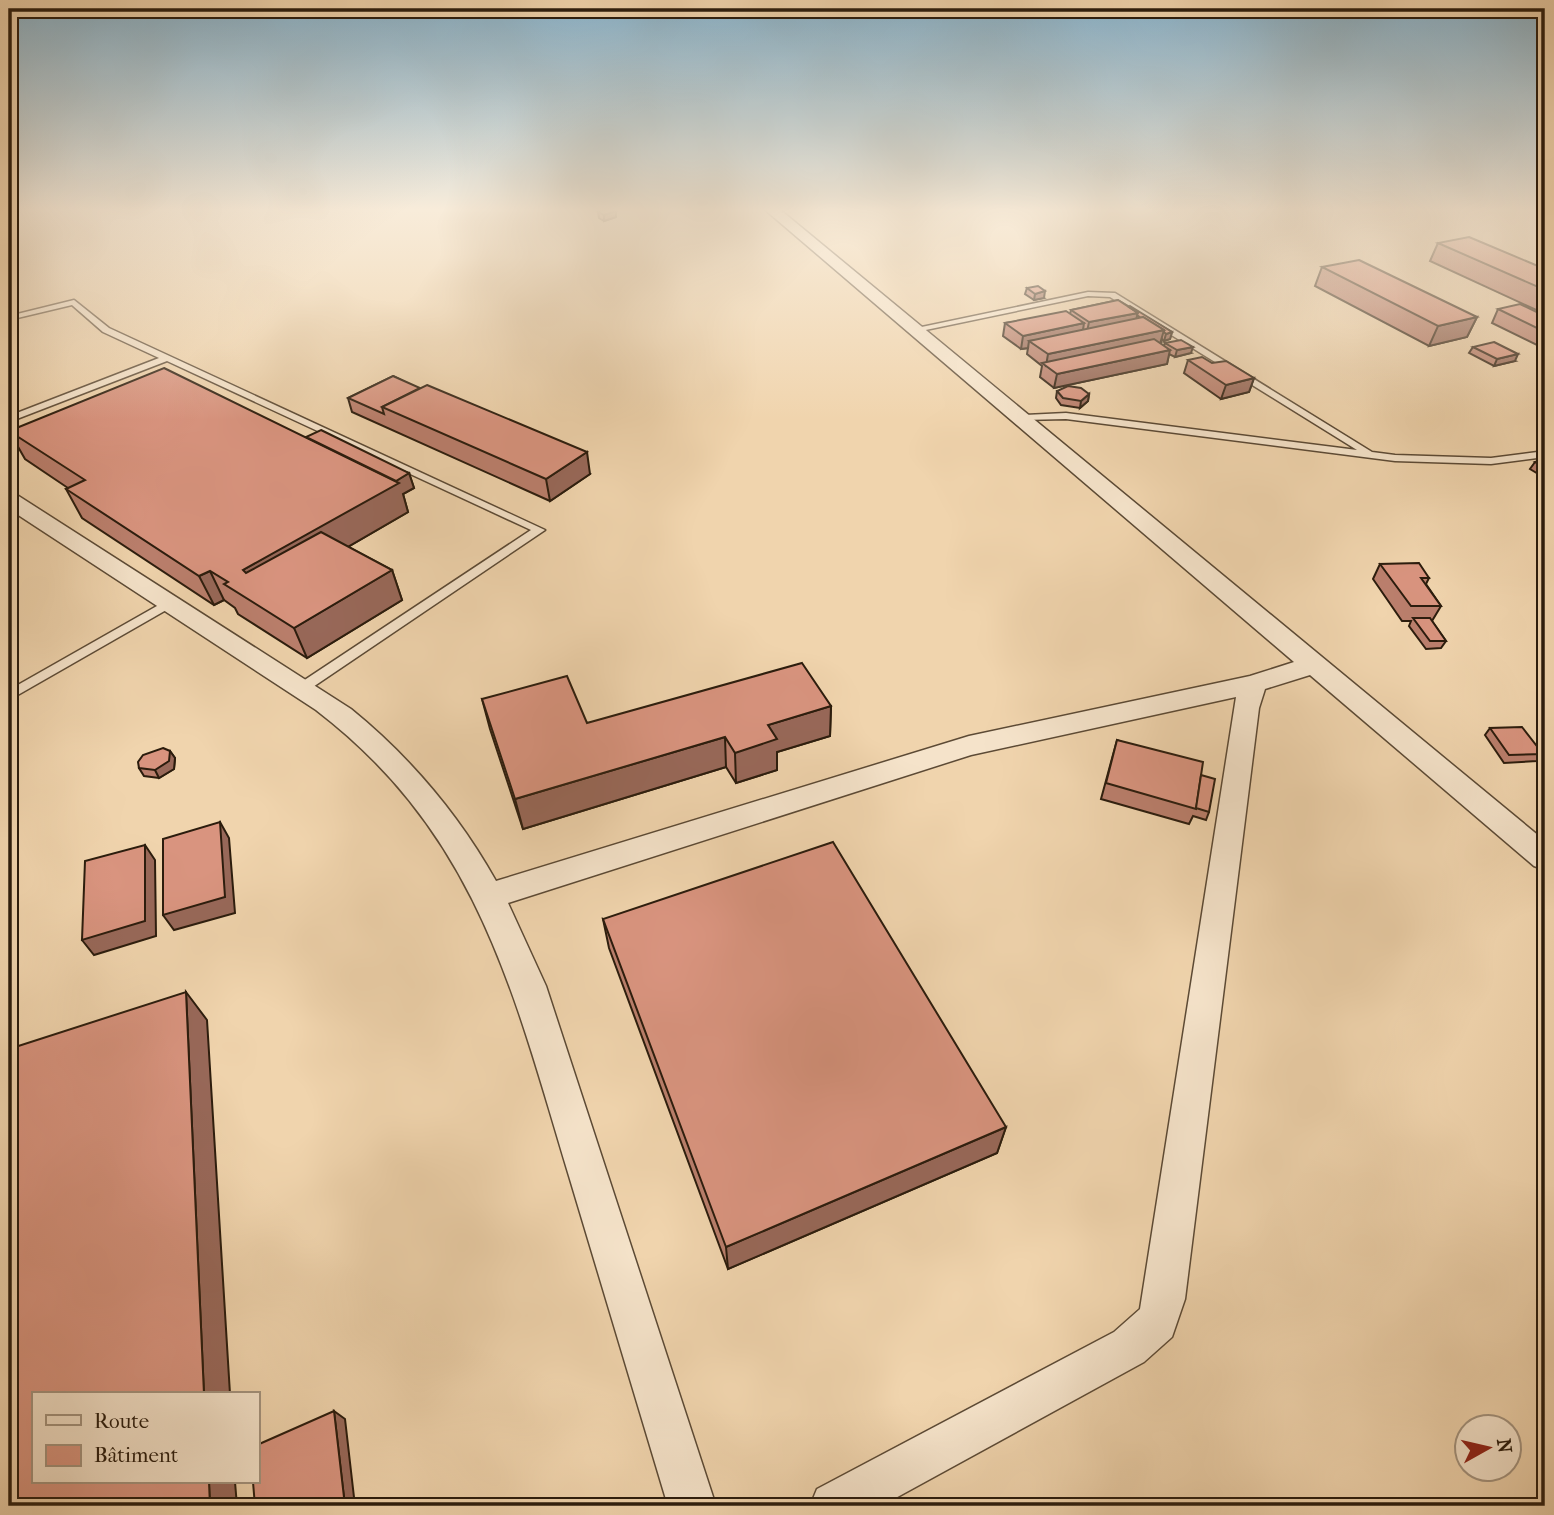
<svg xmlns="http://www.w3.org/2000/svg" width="1554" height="1515" viewBox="0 0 1554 1515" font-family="'IM FELL French Canon',serif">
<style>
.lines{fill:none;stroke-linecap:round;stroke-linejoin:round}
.service-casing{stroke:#5c4a35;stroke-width:3}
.minor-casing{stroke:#5c4a35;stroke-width:3}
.service{fill:#f5e3ca;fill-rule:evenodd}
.minor{fill:#f5e3ca;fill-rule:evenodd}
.wall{fill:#bb7f6d;stroke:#2b1c0d;stroke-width:2}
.shaded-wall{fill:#986859;stroke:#2b1c0d;stroke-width:2}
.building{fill:#d9947f;stroke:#2b1c0d;stroke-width:2}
</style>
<rect width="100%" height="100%" fill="#f0d4ad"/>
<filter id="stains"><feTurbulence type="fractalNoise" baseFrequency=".00286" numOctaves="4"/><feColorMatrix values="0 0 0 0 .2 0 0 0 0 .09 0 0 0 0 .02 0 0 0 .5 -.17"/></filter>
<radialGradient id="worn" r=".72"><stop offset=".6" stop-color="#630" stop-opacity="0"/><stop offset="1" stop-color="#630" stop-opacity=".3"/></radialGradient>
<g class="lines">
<defs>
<g id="service">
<polygon points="1088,292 1115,293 1372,452 1395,455 1491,458 1545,451 1545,457 1491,464 1395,461 1066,419 1022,420 1022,416 1025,415 1066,413 1357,450 1110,297 1088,296 916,332 912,329"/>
<polygon points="74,300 109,328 545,530 307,691 297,691 295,688 297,685 531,530 167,361 9,422 9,416 159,358 103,332 72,305 9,320 9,316"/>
<polygon points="171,598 177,602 175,605 9,700 9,690"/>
</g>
<path id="minor" d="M763,208H778L1545,841V870L1534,866L1310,675L1265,689L1259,708L1185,1299L1172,1337L1144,1362L881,1506H810L817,1489L1114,1332L1140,1309L1236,697L971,755L508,903L546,986L716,1506H668C635,1396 602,1286 569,1176C513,991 478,834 316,710L9,509V494L17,495L351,709C410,757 459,815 496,881L969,736L1250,676L1294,662Z"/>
</defs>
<use href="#service" class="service-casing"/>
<use href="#minor" class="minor-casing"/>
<use href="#service" class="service"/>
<use href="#minor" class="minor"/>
</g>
<g class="wall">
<polygon points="616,211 616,217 604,221 599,218 598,212"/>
<polygon points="1438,243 1545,269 1545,314 1430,261"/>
<polygon points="1322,267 1477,317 1467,337 1429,346 1315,286"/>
<polygon points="1027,288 1044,298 1034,300 1025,294"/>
<polygon points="1118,300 1172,332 1170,339 1164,341 1162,339 1161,344 1164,346 1165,343 1191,353 1175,357 1169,354 1167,364 1054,388 1040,377 1042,366 1027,354 1028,348 1021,349 1003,336 1005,323 1070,314 1071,310"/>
<polygon points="1498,309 1545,316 1545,349 1492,323"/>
<polygon points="1473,347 1515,361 1494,366 1469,353"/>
<polygon points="1188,360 1212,363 1254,378 1249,392 1221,399 1184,373"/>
<polygon points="393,376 590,474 550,501 352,412 348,398"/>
<polygon points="1057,391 1089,394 1088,401 1080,408 1061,405 1056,398"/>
<polygon points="9,431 306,437 409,473 414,488 403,494 408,512 348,547 392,570 402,600 307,658 238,614 235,608 224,600 214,605 82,518 66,489 68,488 25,459"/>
<polygon points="1545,459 1545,478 1530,469 1535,462"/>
<polygon points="1380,564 1429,578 1426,584 1441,606 1432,621 1446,641 1441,648 1426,649 1409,626 1411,621 1402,621 1373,579"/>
<polygon points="482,699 587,723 831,706 830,736 777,752 777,770 736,783 726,767 523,829 490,729"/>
<polygon points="1490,728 1543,754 1537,761 1504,763 1485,735"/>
<polygon points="1117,740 1201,775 1209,812 1206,820 1193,816 1189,824 1101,799"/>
<polygon points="170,751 175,758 174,769 159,778 144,776 139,768"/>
<polygon points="603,919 1006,1127 997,1153 728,1269 609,948"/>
</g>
<g class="shaded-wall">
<polygon points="616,211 616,217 604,221 604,215"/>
<polygon points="1045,291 1044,298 1034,300 1035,294"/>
<polygon points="1138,313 1134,326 1086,336 1089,322"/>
<polygon points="1477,317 1467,337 1429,346 1438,326"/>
<polygon points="1084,323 1082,337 1029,341 1028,348 1021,349 1023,336"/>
<polygon points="1164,330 1160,344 1046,366 1048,354"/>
<polygon points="1172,332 1170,339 1164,341 1166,334"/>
<polygon points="1193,347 1191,353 1175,357 1177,350"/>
<polygon points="1170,350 1167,364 1054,388 1057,374"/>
<polygon points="1518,354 1515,361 1494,366 1497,359"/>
<polygon points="1254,378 1249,392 1221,399 1226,385"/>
<polygon points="1089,394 1088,401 1080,408 1081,401"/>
<polygon points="587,452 590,474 550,501 546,479"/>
<polygon points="409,473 414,488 403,494 408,512 256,600 243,570"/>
<polygon points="392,570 402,600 307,658 294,628"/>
<polygon points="210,571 224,600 214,605 199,576"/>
<polygon points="831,706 830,736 777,752 777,770 736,783 735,753 768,725"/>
<polygon points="725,737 726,767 523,829 515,799"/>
<polygon points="170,751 175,758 174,769 159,778 155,770"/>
<polygon points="220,822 229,838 235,913 174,930 163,915"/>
<polygon points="145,845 155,860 156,936 94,955 82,940"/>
<polygon points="186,992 207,1020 230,1394 204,1394"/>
<polygon points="1006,1127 997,1153 728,1269 726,1247"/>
<polygon points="334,1411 345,1419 355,1506 345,1506"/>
<polygon points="209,1482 235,1482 237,1506 210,1506"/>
</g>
<g class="building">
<polygon points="609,208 616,211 604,215 598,212"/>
<polygon points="1469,237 1545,269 1545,290 1438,243"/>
<polygon points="1359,260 1477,317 1438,326 1322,267"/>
<polygon points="1038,286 1045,291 1035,294 1027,288"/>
<polygon points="1118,300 1138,313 1089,322 1071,310"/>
<polygon points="1520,304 1545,316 1545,332 1498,309"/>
<polygon points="1130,306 1172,332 1166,334 1164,332 1164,330 1143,317 1141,318 1137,315 1138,313 1129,307"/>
<polygon points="1066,311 1084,323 1023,336 1005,323"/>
<polygon points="1143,317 1164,330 1048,354 1029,341"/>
<polygon points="1154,339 1170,350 1057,374 1042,363"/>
<polygon points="1181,340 1193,347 1177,350 1165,343"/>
<polygon points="1494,342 1518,354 1497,359 1473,347"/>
<polygon points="1202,357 1212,363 1226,361 1254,378 1226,385 1188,360"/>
<polygon points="164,368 399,483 243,570 246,573 321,532 392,570 294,628 224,584 228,582 210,571 199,576 66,489 85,480 9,431"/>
<polygon points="393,376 420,388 382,407 384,414 348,398"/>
<polygon points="427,385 587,452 546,479 382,407"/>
<polygon points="1068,386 1081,388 1089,394 1081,401 1063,398 1057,391"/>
<polygon points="321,430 409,473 396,481 306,437"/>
<polygon points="1545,459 1545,468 1535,462"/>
<polygon points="1419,563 1429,578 1421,578 1441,606 1411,606 1380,564"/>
<polygon points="1413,618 1430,618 1446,641 1430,641"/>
<polygon points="802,663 831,706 768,725 777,739 735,753 725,737 515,799 482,699 567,676 587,723"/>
<polygon points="1522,727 1543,754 1509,755 1490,728"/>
<polygon points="1117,740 1203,762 1196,809 1106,783"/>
<polygon points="163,748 170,751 169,761 155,770 139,768 138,762 143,755"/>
<polygon points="1201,775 1215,779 1209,812 1196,808"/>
<polygon points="220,822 225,897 163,915 163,839"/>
<polygon points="833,842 1006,1127 726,1247 603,919"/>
<polygon points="145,845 145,921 82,940 85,861"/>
<polygon points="186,992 204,1394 33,1394 33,1482 209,1482 210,1506 9,1506 9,1049"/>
<polygon points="334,1411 345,1506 255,1506 253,1482 257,1482 257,1445"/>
</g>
<linearGradient id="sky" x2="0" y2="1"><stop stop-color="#89b6d1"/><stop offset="0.5" stop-color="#f8ecda"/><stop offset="1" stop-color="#f8ecda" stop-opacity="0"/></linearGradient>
<rect width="1554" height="420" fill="url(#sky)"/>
<rect width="1554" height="1515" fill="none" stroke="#f0d4ad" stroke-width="35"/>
<rect x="10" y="10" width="1533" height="1494" fill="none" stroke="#2b1c0d" stroke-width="3.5"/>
<rect x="18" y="18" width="1519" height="1480" fill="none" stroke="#2b1c0d" stroke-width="2"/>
<rect x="32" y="1392" width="228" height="91" fill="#f5e3ca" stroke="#a4937e" stroke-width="2"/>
<rect x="46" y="1415" width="35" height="10" fill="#f5e3ca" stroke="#a4937e" stroke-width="2"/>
<text x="94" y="1428" font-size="21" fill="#2b1c0d">Route</text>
<rect x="46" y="1445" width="35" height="21" fill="#d9947f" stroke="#a4937e" stroke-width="2"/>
<text x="94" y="1462" font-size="21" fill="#2b1c0d">Bâtiment</text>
<g transform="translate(1488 1448) rotate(82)"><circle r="33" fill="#f5e3ca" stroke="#a4937e" stroke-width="2"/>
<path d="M0-5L12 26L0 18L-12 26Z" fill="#8f2418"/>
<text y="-10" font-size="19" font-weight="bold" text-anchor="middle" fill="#2b1c0d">N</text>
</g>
<rect width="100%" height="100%" filter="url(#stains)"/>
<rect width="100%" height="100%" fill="url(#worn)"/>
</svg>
